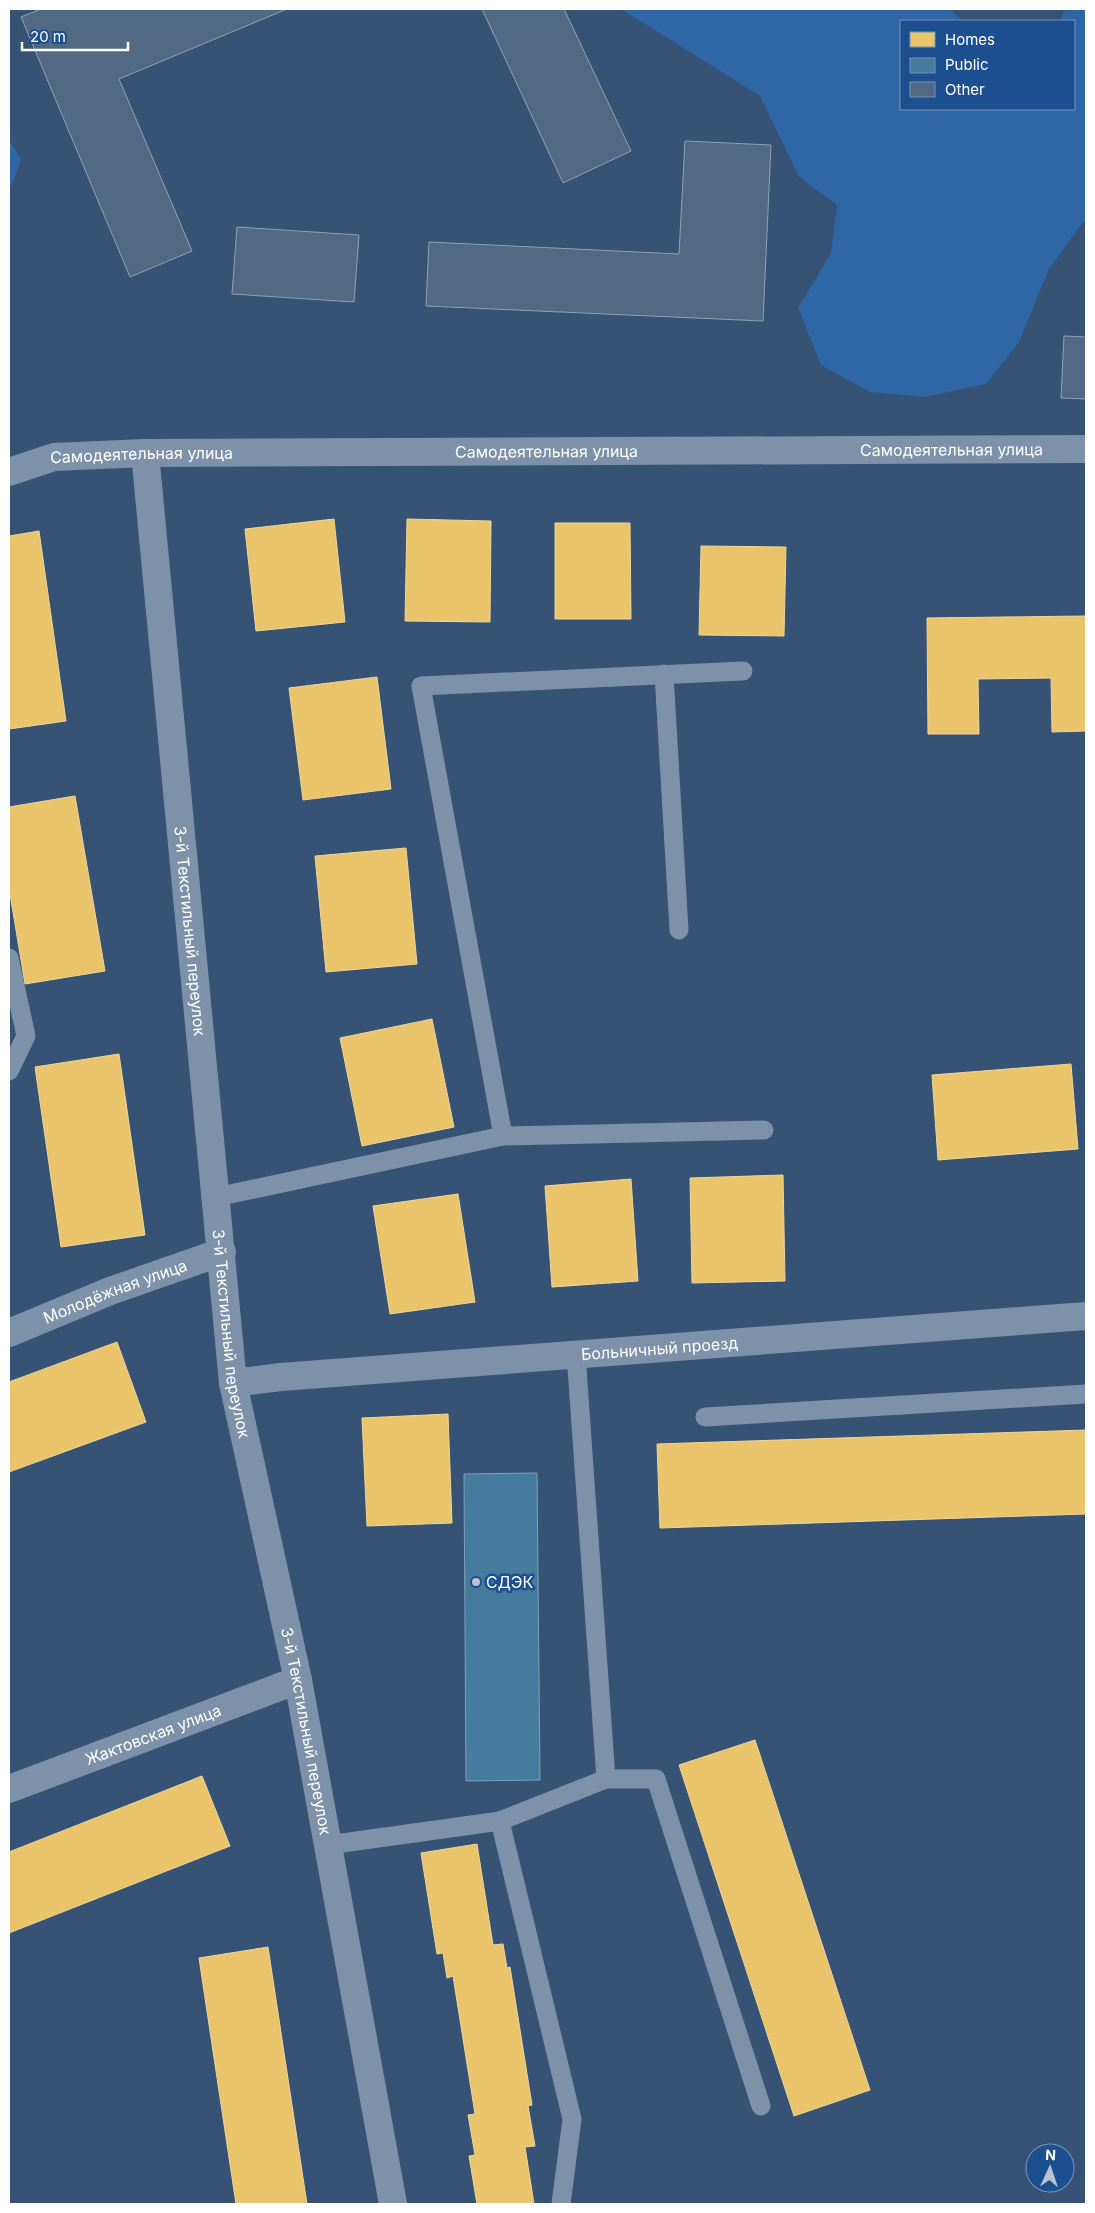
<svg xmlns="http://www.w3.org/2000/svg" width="1095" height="2213" viewBox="0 0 1095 2213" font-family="Inter,sans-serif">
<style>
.green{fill:#2f66a5}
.homes{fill:#e9c46a;stroke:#f0d697}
.public{fill:#457b9d;stroke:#7da3ba}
.building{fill:#526984;stroke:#92a2b6}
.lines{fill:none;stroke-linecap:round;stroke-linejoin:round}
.lane{stroke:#7d92a8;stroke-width:19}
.street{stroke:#7d92a8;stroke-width:28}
.poi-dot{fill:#b9c2ce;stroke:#1b4f8f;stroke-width:2}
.labels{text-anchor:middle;stroke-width:5;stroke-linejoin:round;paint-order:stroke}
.street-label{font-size:16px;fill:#fff;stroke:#1b4f8f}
.poi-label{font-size:16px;fill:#fff;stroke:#1b4f8f;text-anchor:start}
</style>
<rect width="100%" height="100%" fill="#365274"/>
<g class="green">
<polygon points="621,9 950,9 963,21 901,21 901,109 1074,109 1074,21 1060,21 1065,9 1086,9 1086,218 1049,269 1019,342 986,384 924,397 870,392 821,365 798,308 831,253 837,205 799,177 760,96"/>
<polygon points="9,139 21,160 9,191"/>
</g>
<g class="homes">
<polygon points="334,519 345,622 256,631 245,529"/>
<polygon points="407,519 491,521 490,622 405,621"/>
<polygon points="555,523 630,523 631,619 555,619"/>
<polygon points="39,531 66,721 9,729 9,536"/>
<polygon points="701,546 786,547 784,636 699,635"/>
<polygon points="1086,616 1086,731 1052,732 1051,678 978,679 979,734 928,734 927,618"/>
<polygon points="377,677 391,789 303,800 289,688"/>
<polygon points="75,796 105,971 25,984 9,888 9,807"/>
<polygon points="406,848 417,964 326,972 315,856"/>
<polygon points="432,1019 454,1127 362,1146 340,1038"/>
<polygon points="119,1054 145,1235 61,1247 35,1067"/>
<polygon points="1071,1064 1078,1149 938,1160 932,1075"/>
<polygon points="783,1175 785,1281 692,1283 690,1178"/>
<polygon points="631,1179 638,1281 552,1287 545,1186"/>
<polygon points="458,1194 475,1302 390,1314 373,1206"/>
<polygon points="117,1342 146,1422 9,1472 9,1382"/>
<polygon points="448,1414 452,1523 367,1526 362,1418"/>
<polygon points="1086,1430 1086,1514 660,1528 657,1444"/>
<polygon points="755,1740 870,2090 794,2116 679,1765"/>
<polygon points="202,1776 230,1846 9,1933 9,1852"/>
<polygon points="477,1844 493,1945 503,1944 507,1968 510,1967 532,2105 528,2106 535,2146 525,2147 534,2204 477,2204 469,2156 475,2155 468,2115 475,2114 453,1976 447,1978 443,1953 437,1954 421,1853"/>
<polygon points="268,1947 307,2204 236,2204 199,1958"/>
</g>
<polygon class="public" points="537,1473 540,1780 466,1781 464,1474"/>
<g class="building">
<polygon points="41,9 287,9 119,79 192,251 130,277 21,17"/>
<polygon points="482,9 564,9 631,151 563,183"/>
<polygon points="685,141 771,145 763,321 426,306 429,242 679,254"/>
<polygon points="237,227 359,235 354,302 232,294"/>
<polygon points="1064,336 1086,337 1086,399 1061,398"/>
</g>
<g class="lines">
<g class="lane">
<polyline points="664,674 679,930"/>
<polyline points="9,958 26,1036 9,1071"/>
<polyline points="503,1136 764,1130"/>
<polyline points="216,1197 503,1136 421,686 743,671"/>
<polyline points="705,1417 1086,1394"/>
<polyline points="606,1779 656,1779 761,2106"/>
<polyline points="500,1821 606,1779 576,1354"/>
<polyline points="328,1845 500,1821 572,2119 561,2204"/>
</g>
<g class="street">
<path id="s1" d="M145,453L233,1383L298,1680L393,2204"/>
<path id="s2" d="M9,472L54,457L145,453L1086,449"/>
<path id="s3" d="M9,1333L110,1291L222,1252"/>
<path id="s4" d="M233,1383L281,1377L1086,1316"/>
<path id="s5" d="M9,1789L298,1680"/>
</g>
</g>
<circle class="poi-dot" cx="476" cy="1582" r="5"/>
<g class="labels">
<g class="street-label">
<text dy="6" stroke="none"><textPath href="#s2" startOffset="945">Самодеятельная улица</textPath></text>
<text dy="6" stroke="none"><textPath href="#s2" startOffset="540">Самодеятельная улица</textPath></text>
<text dy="6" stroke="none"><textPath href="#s2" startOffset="135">Самодеятельная улица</textPath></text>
<text dy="6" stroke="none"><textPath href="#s1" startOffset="480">3-й Текстильный переулок</textPath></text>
<text dy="6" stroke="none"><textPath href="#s3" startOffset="114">Молодёжная улица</textPath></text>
<text dy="6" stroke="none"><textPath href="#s1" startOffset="885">3-й Текстильный переулок</textPath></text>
<text dy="6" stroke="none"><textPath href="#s4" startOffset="428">Больничный проезд</textPath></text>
<text dy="6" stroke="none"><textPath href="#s1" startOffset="1290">3-й Текстильный переулок</textPath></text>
<text dy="6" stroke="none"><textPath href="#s5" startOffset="154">Жактовская улица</textPath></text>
</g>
<g class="poi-label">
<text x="486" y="1588">СДЭК</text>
</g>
</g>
<rect width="1095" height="2213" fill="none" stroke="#ffffff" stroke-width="20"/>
<rect x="900" y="20" width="175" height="90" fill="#1b4f8f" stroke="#7695bc"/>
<rect x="910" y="32" width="25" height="15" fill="#e9c46a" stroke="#7695bc"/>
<text x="945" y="45" font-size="15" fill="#ffffff">Homes</text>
<rect x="910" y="58" width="25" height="15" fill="#457b9d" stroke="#7695bc"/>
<text x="945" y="70" font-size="15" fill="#ffffff">Public</text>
<rect x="910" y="82" width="25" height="15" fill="#526984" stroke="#7695bc"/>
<text x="945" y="95" font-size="15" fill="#ffffff">Other</text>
<g transform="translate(1050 2168) rotate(3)"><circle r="24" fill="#1b4f8f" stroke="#7695bc"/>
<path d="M0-4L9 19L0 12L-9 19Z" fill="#b9c2ce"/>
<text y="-8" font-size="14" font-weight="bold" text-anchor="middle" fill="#ffffff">N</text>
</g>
<path d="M22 42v8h106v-8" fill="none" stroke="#ffffff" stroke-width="2.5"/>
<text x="30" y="42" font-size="15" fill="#ffffff" stroke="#1b4f8f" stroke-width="4" paint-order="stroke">20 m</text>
</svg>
